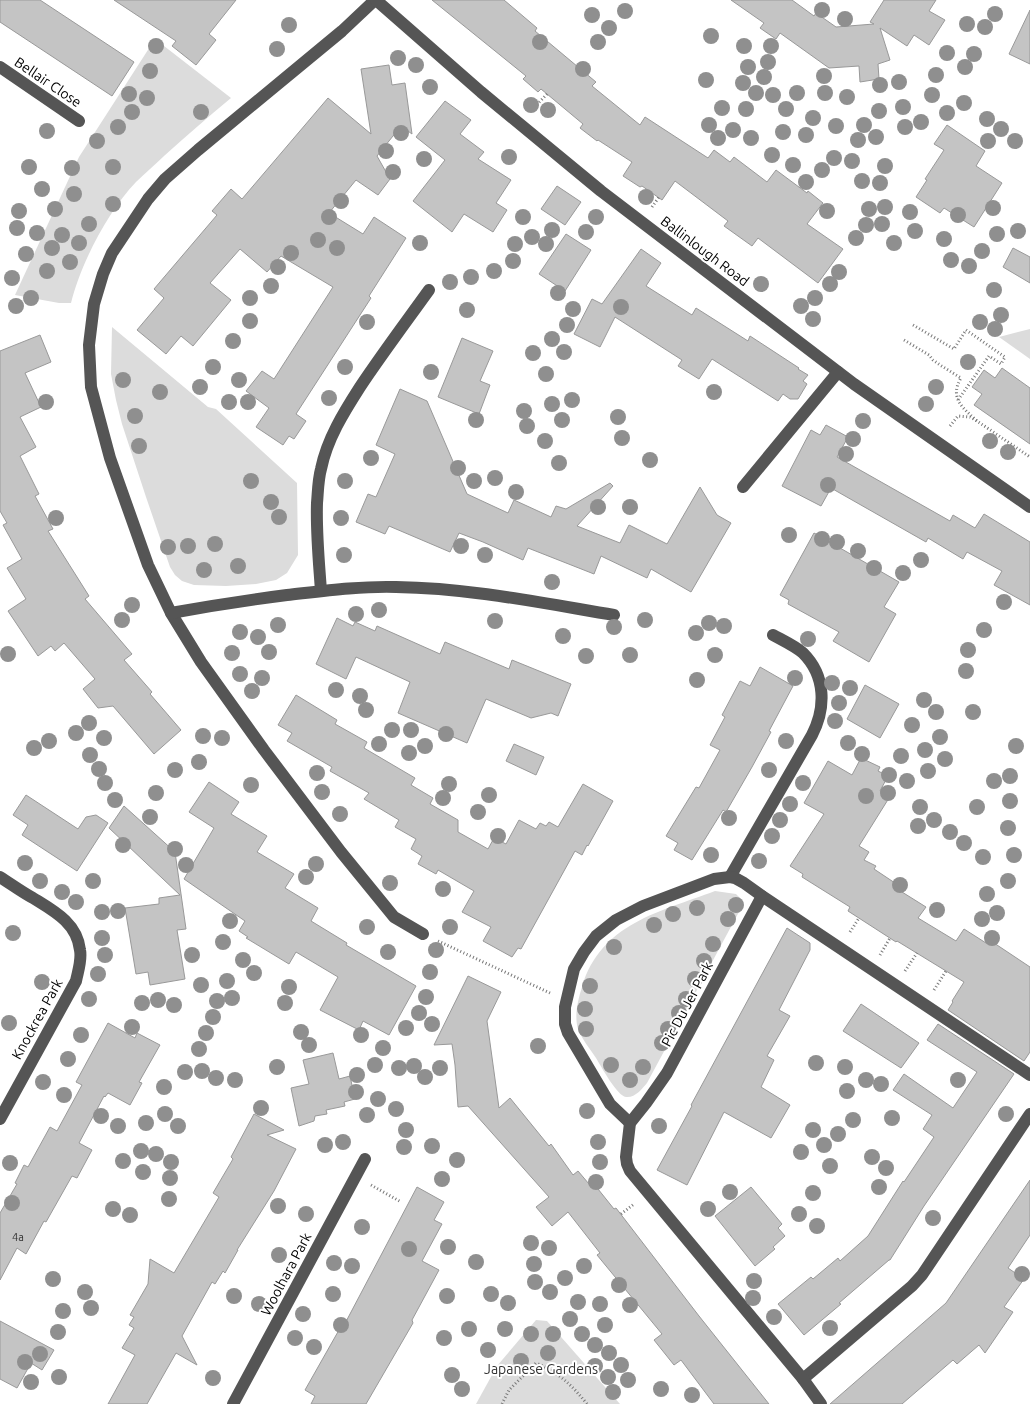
<svg xmlns="http://www.w3.org/2000/svg" width="1030" height="1404" viewBox="0 0 1030 1404" font-family="Ubuntu,sans-serif">
<style>
.green{fill:#dcdcdc}
.building{fill:#c4c4c4;stroke:#999}
.lines{fill:none;stroke-linecap:round;stroke-linejoin:round}
.path{stroke:#777;stroke-width:3;stroke-dasharray:1 2.5;stroke-linecap:butt}
.minor{stroke:#555;stroke-width:12}
.tree{fill:#8f8f8f}
.labels{text-anchor:middle;stroke-width:4;stroke-linejoin:round;paint-order:stroke}
.number-label{font-size:11px;fill:#313131}
.street-label{font-size:14px;fill:#000;stroke:#fff}
.park-label{font-size:14px;fill:#333;stroke:#fff}
</style>
<rect width="100%" height="100%" fill="#fff"/>
<g class="green">
<path d="M155,39L231,98C208,117 186,136 164,156C155,165 145,173 136,182C108,211 81,263 71,303H59L15,295L79,157Z"/>
<polygon points="112,327 208,407 216,409 297,483 298,555 287,573 276,580 256,584 226,586 194,585 182,581 175,575 170,567 146,497 122,424 116,400 111,374"/>
<polygon points="1030,329 1030,359 999,337"/>
<path d="M715,891L736,894L741,899L742,905L740,910L647,1083C642,1089 635,1098 626,1097C617,1096 601,1066 596,1058C590,1049 582,1039 578,1029C574,1015 578,1000 582,987C601,923 660,912 715,891Z"/>
<polygon points="536,1320 547,1321 620,1404 476,1404 497,1366"/>
</g>
<g class="building">
<polygon points="0,0 40,0 134,62 112,96 0,22"/>
<polygon points="114,0 236,0 209,34 216,40 196,65 172,46 176,41"/>
<polygon points="432,0 504,0 537,28 535,31 596,82 592,86 640,125 645,117 708,158 714,150 730,162 734,157 767,182 776,170 807,193 808,191 823,203 807,224 843,249 818,283 758,238 752,246 724,226 728,221 675,181 662,200 642,186 640,187 623,176 632,162 598,140 597,141 580,128 583,124 541,89 538,92 523,79 526,76"/>
<polygon points="731,0 792,0 814,16 816,13 836,27 874,24 870,22 884,0 936,0 929,11 945,20 929,45 914,35 907,46 880,28 890,60 878,64 879,79 860,82 859,66 829,68 780,33 776,39 760,28 764,23"/>
<polygon points="1030,10 1030,64 1009,54"/>
<polygon points="389,65 392,85 405,83 412,134 401,126 377,156 390,179 378,195 356,180 329,213 363,234 374,217 406,238 369,296 371,298 296,414 306,421 294,439 289,436 283,445 256,427 269,408 246,391 262,371 274,379 333,287 281,256 267,272 240,249 210,283 231,300 193,346 181,336 166,354 137,330 164,298 154,289 217,215 212,211 231,189 242,199 328,98 371,134 361,69"/>
<polygon points="445,101 471,120 460,134 484,152 478,159 511,180 496,203 507,210 493,232 464,214 452,232 413,201 445,160 416,137"/>
<polygon points="947,125 985,151 976,166 1002,183 974,227 944,208 940,213 916,197 927,180 925,179 944,150 934,144"/>
<polygon points="557,186 581,202 565,225 541,209"/>
<polygon points="566,234 591,250 565,291 539,274"/>
<polygon points="1013,248 1030,257 1030,283 1003,267"/>
<polygon points="641,249 661,263 646,286 692,315 696,308 748,341 750,336 799,368 798,369 808,375 803,381 807,384 798,399 790,399 783,394 778,401 712,359 699,379 678,366 682,360 615,317 600,347 574,334 592,299 602,304"/>
<polygon points="40,335 51,362 25,373 41,407 20,417 36,447 20,456 39,494 35,496 53,529 48,531 89,596 85,599 132,654 124,660 152,692 150,694 181,730 154,754 113,706 98,708 83,689 95,679 64,643 55,651 51,646 38,656 8,611 26,599 7,568 22,559 3,525 7,523 0,511 0,351"/>
<polygon points="462,338 493,351 480,381 490,385 479,414 438,397"/>
<polygon points="1002,368 1030,388 1030,444 974,405 982,394 972,387 984,370 995,378"/>
<polygon points="400,389 427,401 467,494 508,513 514,500 551,517 556,506 566,509 610,483 613,486 577,526 620,543 629,525 667,544 700,487 717,515 731,523 691,592 651,569 647,578 601,556 594,574 528,548 523,560 483,542 459,533 450,552 389,526 385,534 356,522 368,494 376,497 395,454 376,445"/>
<polygon points="826,425 848,437 837,457 950,521 953,515 975,528 984,514 1030,542 1030,605 994,585 1002,571 967,552 963,559 928,538 926,542 831,488 821,506 782,486 811,430 820,435"/>
<polygon points="814,533 899,582 884,607 896,614 869,662 833,641 839,632 788,604 789,600 780,595"/>
<polygon points="337,618 353,626 355,622 375,631 377,626 440,654 445,642 509,669 512,660 571,684 558,716 551,713 531,718 486,699 467,743 398,713 410,682 356,657 346,679 316,664"/>
<polygon points="760,667 793,686 769,731 771,732 752,767 726,812 723,810 692,860 674,850 678,843 666,836 696,787 699,788 720,750 710,745 725,717 722,715 740,681 750,686"/>
<polygon points="865,685 899,704 880,738 847,719"/>
<polygon points="296,695 337,720 335,724 367,742 364,748 415,778 411,785 433,798 430,804 458,820 458,832 488,849 494,838 506,844 519,820 536,829 540,823 546,826 549,822 558,827 583,784 613,801 588,846 587,845 582,855 575,851 521,949 518,948 512,957 483,941 491,927 462,912 474,891 438,870 436,874 418,864 422,856 411,849 416,839 395,827 399,820 364,799 369,793 330,771 332,767 287,741 292,733 278,725"/>
<polygon points="514,744 544,757 536,775 506,761"/>
<polygon points="861,758 880,767 878,771 888,776 880,791 889,798 859,846 869,852 864,860 876,866 874,869 904,889 902,892 926,907 918,918 956,941 964,929 986,943 988,939 1030,967 1030,1052 1024,1061 948,1010 953,1002 952,1001 964,982 897,941 896,942 848,911 850,907 802,877 803,874 790,866 824,814 804,803 828,761 852,775"/>
<polygon points="209,782 239,802 231,814 267,836 257,852 294,874 285,888 318,908 311,921 347,943 346,945 416,986 389,1035 363,1021 359,1030 320,1010 338,977 296,952 289,964 246,938 248,937 239,931 245,921 184,879 214,828 189,812"/>
<polygon points="26,795 78,829 86,817 96,815 108,823 77,871 22,835 28,825 13,815"/>
<polygon points="124,806 175,852 186,929 177,930 185,979 150,985 148,972 136,974 125,908 159,904 159,898 180,895 109,828"/>
<polygon points="787,928 810,943 810,950 779,1010 790,1016 767,1056 774,1060 761,1087 790,1105 771,1138 724,1112 687,1185 657,1170 692,1106 691,1105"/>
<polygon points="468,976 501,992 487,1021 499,1108 510,1098 549,1146 551,1144 573,1175 578,1171 589,1184 598,1189 614,1209 616,1208 699,1316 769,1404 714,1404 681,1360 674,1365 654,1340 662,1334 597,1255 600,1253 568,1212 552,1226 536,1207 549,1197 468,1106 458,1107 455,1065 452,1044 434,1045"/>
<polygon points="861,1004 919,1043 901,1068 843,1031"/>
<polygon points="108,1023 135,1038 137,1033 160,1045 139,1082 142,1083 130,1105 108,1093 105,1097 104,1096 79,1143 92,1150 77,1178 72,1176 46,1222 44,1221 26,1254 17,1248 0,1280 0,1213 17,1184 15,1183 24,1165 28,1167 50,1127 57,1131 82,1085 76,1082"/>
<polygon points="938,1024 1014,1074 924,1206 890,1260 889,1260 839,1303 841,1304 804,1335 778,1304 811,1277 813,1279 838,1258 840,1261 868,1236 903,1181 904,1182 934,1137 923,1129 932,1115 893,1090 904,1074 953,1108 977,1072 927,1040"/>
<polygon points="333,1053 339,1079 350,1076 355,1099 344,1102 345,1106 326,1110 327,1114 315,1116 314,1121 299,1126 291,1088 309,1084 303,1060"/>
<polygon points="254,1114 284,1130 267,1135 296,1149 274,1191 237,1250 238,1250 225,1273 223,1271 215,1284 212,1282 182,1336 197,1365 176,1353 147,1404 108,1404 135,1355 122,1348 134,1328 129,1325 134,1317 130,1315 148,1284 150,1259 174,1273 219,1197 213,1193 233,1159 231,1157"/>
<polygon points="1030,1180 1030,1235 1008,1268 1024,1279 1004,1307 1013,1312 985,1353 979,1345 957,1364 953,1360 902,1404 830,1404 946,1303"/>
<polygon points="417,1187 444,1202 434,1220 442,1224 422,1261 439,1270 412,1320 413,1323 366,1404 311,1404 315,1396 305,1390 339,1330 341,1331"/>
<polygon points="751,1187 782,1224 778,1228 785,1236 773,1247 775,1249 755,1266 715,1216"/>
<polygon points="0,1321 54,1350 42,1370 31,1363 17,1388 0,1379"/>
</g>
<g class="lines">
<g class="path">
<polyline points="532,110 547,94"/>
<polyline points="652,207 659,197"/>
<polyline points="913,325 954,349 966,330 1005,357 1001,364 989,356 958,400"/>
<path d="M904,340L929,355L933,360L940,365L961,378C949,398 963,408 977,421"/>
<polyline points="950,426 958,416 970,417 977,421 1030,457"/>
<polyline points="850,932 859,918"/>
<polyline points="438,941 550,993"/>
<polyline points="880,955 890,938"/>
<polyline points="905,971 917,953"/>
<polyline points="934,990 946,971"/>
<polyline points="371,1185 401,1202"/>
<polyline points="621,1214 634,1204"/>
<path d="M502,1404L509,1390L536,1363C558,1372 572,1385 587,1404"/>
</g>
<g class="minor">
<polyline points="375,0 342,31 198,150 165,179 148,199 112,253 103,274 94,304 89,345 91,387 110,458 148,565 171,613 201,662 264,750 341,852 394,917 423,934"/>
<polyline points="376,0 481,92 601,191 854,384 1030,507"/>
<polyline points="0,67 79,121"/>
<polyline points="743,487 838,372"/>
<path d="M321,591C319,562 316,533 317,503C318,492 318,480 321,469C327,439 344,412 360,387C382,354 406,322 429,290"/>
<path d="M171,613C209,606 248,600 287,595C323,591 359,586 396,587C469,588 542,603 614,615"/>
<path d="M0,877C11,884 22,892 33,898C54,911 77,923 80,950C82,960 78,971 76,981L0,1119"/>
<path d="M730,877L812,735C826,708 826,676 803,653C795,646 782,640 773,635"/>
<polyline points="630,1123 610,1104 568,1033 565,1024 565,1007 574,969 584,952 596,936 616,920 643,906 714,879 730,877 735,878 744,883 762,896"/>
<polyline points="803,1379 912,1286 922,1275 1030,1114"/>
<polyline points="233,1404 365,1159"/>
<polyline points="821,1404 803,1379 630,1171 627,1164 626,1157 630,1123 646,1103 667,1073 762,896 1030,1075"/>
</g>
</g>
<g class="tree">
<circle cx="822" cy="10" r="8"/>
<circle cx="625" cy="11" r="8"/>
<circle cx="995" cy="14" r="8"/>
<circle cx="592" cy="15" r="8"/>
<circle cx="845" cy="19" r="8"/>
<circle cx="967" cy="24" r="8"/>
<circle cx="289" cy="25" r="8"/>
<circle cx="985" cy="27" r="8"/>
<circle cx="609" cy="28" r="8"/>
<circle cx="711" cy="36" r="8"/>
<circle cx="540" cy="42" r="8"/>
<circle cx="598" cy="42" r="8"/>
<circle cx="156" cy="46" r="8"/>
<circle cx="744" cy="46" r="8"/>
<circle cx="771" cy="46" r="8"/>
<circle cx="277" cy="49" r="8"/>
<circle cx="947" cy="53" r="8"/>
<circle cx="974" cy="54" r="8"/>
<circle cx="398" cy="58" r="8"/>
<circle cx="768" cy="62" r="8"/>
<circle cx="416" cy="65" r="8"/>
<circle cx="748" cy="67" r="8"/>
<circle cx="965" cy="67" r="8"/>
<circle cx="583" cy="69" r="8"/>
<circle cx="150" cy="71" r="8"/>
<circle cx="936" cy="75" r="8"/>
<circle cx="824" cy="76" r="8"/>
<circle cx="764" cy="77" r="8"/>
<circle cx="706" cy="80" r="8"/>
<circle cx="899" cy="82" r="8"/>
<circle cx="743" cy="83" r="8"/>
<circle cx="880" cy="85" r="8"/>
<circle cx="430" cy="87" r="8"/>
<circle cx="756" cy="93" r="8"/>
<circle cx="797" cy="93" r="8"/>
<circle cx="825" cy="93" r="8"/>
<circle cx="129" cy="94" r="8"/>
<circle cx="773" cy="95" r="8"/>
<circle cx="932" cy="95" r="8"/>
<circle cx="847" cy="97" r="8"/>
<circle cx="147" cy="98" r="8"/>
<circle cx="964" cy="103" r="8"/>
<circle cx="531" cy="105" r="8"/>
<circle cx="903" cy="107" r="8"/>
<circle cx="722" cy="108" r="8"/>
<circle cx="746" cy="109" r="8"/>
<circle cx="786" cy="109" r="8"/>
<circle cx="548" cy="110" r="8"/>
<circle cx="879" cy="111" r="8"/>
<circle cx="132" cy="112" r="8"/>
<circle cx="201" cy="112" r="8"/>
<circle cx="947" cy="113" r="8"/>
<circle cx="813" cy="118" r="8"/>
<circle cx="987" cy="119" r="8"/>
<circle cx="921" cy="122" r="8"/>
<circle cx="709" cy="125" r="8"/>
<circle cx="864" cy="125" r="8"/>
<circle cx="836" cy="126" r="8"/>
<circle cx="118" cy="127" r="8"/>
<circle cx="905" cy="127" r="8"/>
<circle cx="1001" cy="129" r="8"/>
<circle cx="733" cy="130" r="8"/>
<circle cx="47" cy="131" r="8"/>
<circle cx="783" cy="132" r="8"/>
<circle cx="401" cy="133" r="8"/>
<circle cx="806" cy="135" r="8"/>
<circle cx="876" cy="137" r="8"/>
<circle cx="718" cy="138" r="8"/>
<circle cx="751" cy="138" r="8"/>
<circle cx="858" cy="140" r="8"/>
<circle cx="97" cy="141" r="8"/>
<circle cx="988" cy="141" r="8"/>
<circle cx="1015" cy="141" r="8"/>
<circle cx="386" cy="151" r="8"/>
<circle cx="772" cy="155" r="8"/>
<circle cx="509" cy="157" r="8"/>
<circle cx="834" cy="158" r="8"/>
<circle cx="424" cy="159" r="8"/>
<circle cx="852" cy="161" r="8"/>
<circle cx="793" cy="165" r="8"/>
<circle cx="885" cy="166" r="8"/>
<circle cx="29" cy="167" r="8"/>
<circle cx="113" cy="167" r="8"/>
<circle cx="72" cy="168" r="8"/>
<circle cx="822" cy="170" r="8"/>
<circle cx="393" cy="172" r="8"/>
<circle cx="862" cy="181" r="8"/>
<circle cx="806" cy="182" r="8"/>
<circle cx="880" cy="183" r="8"/>
<circle cx="42" cy="189" r="8"/>
<circle cx="74" cy="194" r="8"/>
<circle cx="646" cy="197" r="8"/>
<circle cx="341" cy="201" r="8"/>
<circle cx="113" cy="204" r="8"/>
<circle cx="885" cy="207" r="8"/>
<circle cx="993" cy="208" r="8"/>
<circle cx="55" cy="209" r="8"/>
<circle cx="869" cy="209" r="8"/>
<circle cx="19" cy="211" r="8"/>
<circle cx="827" cy="211" r="8"/>
<circle cx="910" cy="212" r="8"/>
<circle cx="958" cy="215" r="8"/>
<circle cx="329" cy="217" r="8"/>
<circle cx="523" cy="217" r="8"/>
<circle cx="596" cy="217" r="8"/>
<circle cx="89" cy="224" r="8"/>
<circle cx="882" cy="224" r="8"/>
<circle cx="866" cy="225" r="8"/>
<circle cx="17" cy="228" r="8"/>
<circle cx="552" cy="230" r="8"/>
<circle cx="915" cy="231" r="8"/>
<circle cx="1018" cy="231" r="8"/>
<circle cx="586" cy="232" r="8"/>
<circle cx="37" cy="233" r="8"/>
<circle cx="997" cy="234" r="8"/>
<circle cx="62" cy="235" r="8"/>
<circle cx="532" cy="237" r="8"/>
<circle cx="856" cy="238" r="8"/>
<circle cx="944" cy="239" r="8"/>
<circle cx="318" cy="240" r="8"/>
<circle cx="79" cy="243" r="8"/>
<circle cx="420" cy="243" r="8"/>
<circle cx="894" cy="243" r="8"/>
<circle cx="515" cy="244" r="8"/>
<circle cx="546" cy="244" r="8"/>
<circle cx="52" cy="248" r="8"/>
<circle cx="337" cy="248" r="8"/>
<circle cx="982" cy="251" r="8"/>
<circle cx="291" cy="253" r="8"/>
<circle cx="26" cy="254" r="8"/>
<circle cx="951" cy="260" r="8"/>
<circle cx="513" cy="261" r="8"/>
<circle cx="70" cy="262" r="8"/>
<circle cx="969" cy="266" r="8"/>
<circle cx="278" cy="267" r="8"/>
<circle cx="47" cy="271" r="8"/>
<circle cx="494" cy="271" r="8"/>
<circle cx="839" cy="272" r="8"/>
<circle cx="471" cy="277" r="8"/>
<circle cx="12" cy="278" r="8"/>
<circle cx="450" cy="282" r="8"/>
<circle cx="761" cy="284" r="8"/>
<circle cx="830" cy="284" r="8"/>
<circle cx="271" cy="286" r="8"/>
<circle cx="994" cy="290" r="8"/>
<circle cx="558" cy="293" r="8"/>
<circle cx="31" cy="298" r="8"/>
<circle cx="250" cy="298" r="8"/>
<circle cx="815" cy="298" r="8"/>
<circle cx="16" cy="306" r="8"/>
<circle cx="801" cy="306" r="8"/>
<circle cx="621" cy="307" r="8"/>
<circle cx="573" cy="309" r="8"/>
<circle cx="467" cy="310" r="8"/>
<circle cx="1001" cy="315" r="8"/>
<circle cx="813" cy="319" r="8"/>
<circle cx="250" cy="321" r="8"/>
<circle cx="367" cy="322" r="8"/>
<circle cx="980" cy="322" r="8"/>
<circle cx="567" cy="325" r="8"/>
<circle cx="995" cy="329" r="8"/>
<circle cx="552" cy="339" r="8"/>
<circle cx="233" cy="341" r="8"/>
<circle cx="564" cy="352" r="8"/>
<circle cx="533" cy="353" r="8"/>
<circle cx="968" cy="362" r="8"/>
<circle cx="213" cy="367" r="8"/>
<circle cx="345" cy="367" r="8"/>
<circle cx="431" cy="372" r="8"/>
<circle cx="546" cy="374" r="8"/>
<circle cx="123" cy="380" r="8"/>
<circle cx="239" cy="380" r="8"/>
<circle cx="200" cy="387" r="8"/>
<circle cx="936" cy="387" r="8"/>
<circle cx="160" cy="392" r="8"/>
<circle cx="714" cy="392" r="8"/>
<circle cx="329" cy="398" r="8"/>
<circle cx="572" cy="400" r="8"/>
<circle cx="46" cy="402" r="8"/>
<circle cx="229" cy="402" r="8"/>
<circle cx="248" cy="402" r="8"/>
<circle cx="552" cy="404" r="8"/>
<circle cx="926" cy="404" r="8"/>
<circle cx="524" cy="411" r="8"/>
<circle cx="135" cy="416" r="8"/>
<circle cx="618" cy="417" r="8"/>
<circle cx="476" cy="420" r="8"/>
<circle cx="562" cy="420" r="8"/>
<circle cx="863" cy="421" r="8"/>
<circle cx="527" cy="426" r="8"/>
<circle cx="622" cy="438" r="8"/>
<circle cx="853" cy="439" r="8"/>
<circle cx="545" cy="441" r="8"/>
<circle cx="990" cy="441" r="8"/>
<circle cx="139" cy="446" r="8"/>
<circle cx="1008" cy="452" r="8"/>
<circle cx="846" cy="454" r="8"/>
<circle cx="371" cy="458" r="8"/>
<circle cx="650" cy="460" r="8"/>
<circle cx="559" cy="463" r="8"/>
<circle cx="458" cy="468" r="8"/>
<circle cx="495" cy="478" r="8"/>
<circle cx="251" cy="481" r="8"/>
<circle cx="345" cy="481" r="8"/>
<circle cx="474" cy="481" r="8"/>
<circle cx="828" cy="485" r="8"/>
<circle cx="516" cy="492" r="8"/>
<circle cx="271" cy="502" r="8"/>
<circle cx="598" cy="507" r="8"/>
<circle cx="630" cy="507" r="8"/>
<circle cx="279" cy="517" r="8"/>
<circle cx="56" cy="518" r="8"/>
<circle cx="341" cy="518" r="8"/>
<circle cx="789" cy="535" r="8"/>
<circle cx="822" cy="539" r="8"/>
<circle cx="837" cy="542" r="8"/>
<circle cx="215" cy="544" r="8"/>
<circle cx="188" cy="546" r="8"/>
<circle cx="461" cy="546" r="8"/>
<circle cx="168" cy="547" r="8"/>
<circle cx="858" cy="551" r="8"/>
<circle cx="344" cy="555" r="8"/>
<circle cx="485" cy="555" r="8"/>
<circle cx="921" cy="560" r="8"/>
<circle cx="238" cy="566" r="8"/>
<circle cx="874" cy="568" r="8"/>
<circle cx="204" cy="570" r="8"/>
<circle cx="903" cy="573" r="8"/>
<circle cx="552" cy="582" r="8"/>
<circle cx="1004" cy="602" r="8"/>
<circle cx="132" cy="605" r="8"/>
<circle cx="379" cy="610" r="8"/>
<circle cx="356" cy="614" r="8"/>
<circle cx="122" cy="620" r="8"/>
<circle cx="645" cy="620" r="8"/>
<circle cx="495" cy="621" r="8"/>
<circle cx="709" cy="623" r="8"/>
<circle cx="278" cy="625" r="8"/>
<circle cx="724" cy="626" r="8"/>
<circle cx="614" cy="627" r="8"/>
<circle cx="984" cy="630" r="8"/>
<circle cx="240" cy="632" r="8"/>
<circle cx="696" cy="633" r="8"/>
<circle cx="563" cy="636" r="8"/>
<circle cx="258" cy="637" r="8"/>
<circle cx="808" cy="639" r="8"/>
<circle cx="968" cy="650" r="8"/>
<circle cx="269" cy="652" r="8"/>
<circle cx="232" cy="653" r="8"/>
<circle cx="8" cy="654" r="8"/>
<circle cx="630" cy="655" r="8"/>
<circle cx="715" cy="655" r="8"/>
<circle cx="586" cy="656" r="8"/>
<circle cx="966" cy="671" r="8"/>
<circle cx="240" cy="674" r="8"/>
<circle cx="262" cy="678" r="8"/>
<circle cx="795" cy="678" r="8"/>
<circle cx="697" cy="680" r="8"/>
<circle cx="832" cy="683" r="8"/>
<circle cx="850" cy="688" r="8"/>
<circle cx="336" cy="690" r="8"/>
<circle cx="252" cy="691" r="8"/>
<circle cx="360" cy="696" r="8"/>
<circle cx="924" cy="700" r="8"/>
<circle cx="839" cy="703" r="8"/>
<circle cx="366" cy="710" r="8"/>
<circle cx="936" cy="712" r="8"/>
<circle cx="973" cy="712" r="8"/>
<circle cx="835" cy="721" r="8"/>
<circle cx="89" cy="723" r="8"/>
<circle cx="912" cy="725" r="8"/>
<circle cx="392" cy="730" r="8"/>
<circle cx="411" cy="730" r="8"/>
<circle cx="76" cy="733" r="8"/>
<circle cx="446" cy="734" r="8"/>
<circle cx="203" cy="736" r="8"/>
<circle cx="940" cy="737" r="8"/>
<circle cx="104" cy="738" r="8"/>
<circle cx="222" cy="738" r="8"/>
<circle cx="49" cy="741" r="8"/>
<circle cx="786" cy="741" r="8"/>
<circle cx="848" cy="743" r="8"/>
<circle cx="379" cy="744" r="8"/>
<circle cx="425" cy="746" r="8"/>
<circle cx="1016" cy="746" r="8"/>
<circle cx="34" cy="748" r="8"/>
<circle cx="925" cy="750" r="8"/>
<circle cx="409" cy="753" r="8"/>
<circle cx="862" cy="754" r="8"/>
<circle cx="90" cy="755" r="8"/>
<circle cx="901" cy="756" r="8"/>
<circle cx="945" cy="759" r="8"/>
<circle cx="199" cy="762" r="8"/>
<circle cx="99" cy="769" r="8"/>
<circle cx="175" cy="770" r="8"/>
<circle cx="769" cy="770" r="8"/>
<circle cx="928" cy="771" r="8"/>
<circle cx="317" cy="773" r="8"/>
<circle cx="889" cy="775" r="8"/>
<circle cx="1010" cy="776" r="8"/>
<circle cx="907" cy="781" r="8"/>
<circle cx="994" cy="781" r="8"/>
<circle cx="105" cy="783" r="8"/>
<circle cx="803" cy="783" r="8"/>
<circle cx="449" cy="784" r="8"/>
<circle cx="251" cy="785" r="8"/>
<circle cx="322" cy="792" r="8"/>
<circle cx="156" cy="793" r="8"/>
<circle cx="888" cy="793" r="8"/>
<circle cx="489" cy="795" r="8"/>
<circle cx="866" cy="796" r="8"/>
<circle cx="443" cy="798" r="8"/>
<circle cx="115" cy="800" r="8"/>
<circle cx="1010" cy="801" r="8"/>
<circle cx="790" cy="804" r="8"/>
<circle cx="920" cy="807" r="8"/>
<circle cx="977" cy="807" r="8"/>
<circle cx="478" cy="812" r="8"/>
<circle cx="340" cy="814" r="8"/>
<circle cx="150" cy="817" r="8"/>
<circle cx="729" cy="818" r="8"/>
<circle cx="780" cy="820" r="8"/>
<circle cx="934" cy="820" r="8"/>
<circle cx="918" cy="826" r="8"/>
<circle cx="1008" cy="828" r="8"/>
<circle cx="950" cy="832" r="8"/>
<circle cx="498" cy="836" r="8"/>
<circle cx="772" cy="836" r="8"/>
<circle cx="964" cy="843" r="8"/>
<circle cx="123" cy="845" r="8"/>
<circle cx="175" cy="849" r="8"/>
<circle cx="711" cy="855" r="8"/>
<circle cx="1014" cy="855" r="8"/>
<circle cx="983" cy="857" r="8"/>
<circle cx="759" cy="861" r="8"/>
<circle cx="25" cy="863" r="8"/>
<circle cx="316" cy="864" r="8"/>
<circle cx="186" cy="865" r="8"/>
<circle cx="306" cy="877" r="8"/>
<circle cx="40" cy="881" r="8"/>
<circle cx="93" cy="881" r="8"/>
<circle cx="1008" cy="881" r="8"/>
<circle cx="390" cy="883" r="8"/>
<circle cx="900" cy="885" r="8"/>
<circle cx="443" cy="889" r="8"/>
<circle cx="62" cy="892" r="8"/>
<circle cx="987" cy="894" r="8"/>
<circle cx="76" cy="902" r="8"/>
<circle cx="736" cy="905" r="8"/>
<circle cx="697" cy="908" r="8"/>
<circle cx="937" cy="910" r="8"/>
<circle cx="118" cy="911" r="8"/>
<circle cx="102" cy="912" r="8"/>
<circle cx="997" cy="913" r="8"/>
<circle cx="673" cy="914" r="8"/>
<circle cx="728" cy="919" r="8"/>
<circle cx="982" cy="919" r="8"/>
<circle cx="230" cy="921" r="8"/>
<circle cx="654" cy="925" r="8"/>
<circle cx="367" cy="927" r="8"/>
<circle cx="450" cy="927" r="8"/>
<circle cx="13" cy="933" r="8"/>
<circle cx="102" cy="938" r="8"/>
<circle cx="992" cy="938" r="8"/>
<circle cx="223" cy="942" r="8"/>
<circle cx="713" cy="944" r="8"/>
<circle cx="614" cy="947" r="8"/>
<circle cx="436" cy="950" r="8"/>
<circle cx="388" cy="952" r="8"/>
<circle cx="105" cy="955" r="8"/>
<circle cx="192" cy="955" r="8"/>
<circle cx="243" cy="960" r="8"/>
<circle cx="704" cy="961" r="8"/>
<circle cx="430" cy="972" r="8"/>
<circle cx="254" cy="973" r="8"/>
<circle cx="98" cy="974" r="8"/>
<circle cx="695" cy="979" r="8"/>
<circle cx="227" cy="981" r="8"/>
<circle cx="42" cy="982" r="8"/>
<circle cx="201" cy="985" r="8"/>
<circle cx="590" cy="986" r="8"/>
<circle cx="289" cy="987" r="8"/>
<circle cx="426" cy="997" r="8"/>
<circle cx="232" cy="998" r="8"/>
<circle cx="89" cy="999" r="8"/>
<circle cx="686" cy="999" r="8"/>
<circle cx="158" cy="1000" r="8"/>
<circle cx="217" cy="1001" r="8"/>
<circle cx="142" cy="1003" r="8"/>
<circle cx="285" cy="1003" r="8"/>
<circle cx="174" cy="1005" r="8"/>
<circle cx="585" cy="1009" r="8"/>
<circle cx="419" cy="1013" r="8"/>
<circle cx="679" cy="1013" r="8"/>
<circle cx="213" cy="1017" r="8"/>
<circle cx="9" cy="1023" r="8"/>
<circle cx="432" cy="1024" r="8"/>
<circle cx="132" cy="1027" r="8"/>
<circle cx="406" cy="1028" r="8"/>
<circle cx="586" cy="1029" r="8"/>
<circle cx="668" cy="1029" r="8"/>
<circle cx="301" cy="1032" r="8"/>
<circle cx="206" cy="1033" r="8"/>
<circle cx="81" cy="1035" r="8"/>
<circle cx="361" cy="1035" r="8"/>
<circle cx="662" cy="1043" r="8"/>
<circle cx="309" cy="1045" r="8"/>
<circle cx="538" cy="1046" r="8"/>
<circle cx="383" cy="1048" r="8"/>
<circle cx="199" cy="1049" r="8"/>
<circle cx="68" cy="1059" r="8"/>
<circle cx="816" cy="1063" r="8"/>
<circle cx="375" cy="1065" r="8"/>
<circle cx="611" cy="1065" r="8"/>
<circle cx="414" cy="1066" r="8"/>
<circle cx="277" cy="1067" r="8"/>
<circle cx="643" cy="1067" r="8"/>
<circle cx="845" cy="1067" r="8"/>
<circle cx="399" cy="1068" r="8"/>
<circle cx="440" cy="1068" r="8"/>
<circle cx="202" cy="1071" r="8"/>
<circle cx="185" cy="1072" r="8"/>
<circle cx="357" cy="1075" r="8"/>
<circle cx="425" cy="1077" r="8"/>
<circle cx="216" cy="1078" r="8"/>
<circle cx="235" cy="1080" r="8"/>
<circle cx="630" cy="1080" r="8"/>
<circle cx="866" cy="1080" r="8"/>
<circle cx="958" cy="1080" r="8"/>
<circle cx="43" cy="1082" r="8"/>
<circle cx="881" cy="1084" r="8"/>
<circle cx="164" cy="1087" r="8"/>
<circle cx="847" cy="1091" r="8"/>
<circle cx="356" cy="1092" r="8"/>
<circle cx="64" cy="1095" r="8"/>
<circle cx="378" cy="1099" r="8"/>
<circle cx="261" cy="1108" r="8"/>
<circle cx="396" cy="1109" r="8"/>
<circle cx="587" cy="1111" r="8"/>
<circle cx="165" cy="1114" r="8"/>
<circle cx="1006" cy="1114" r="8"/>
<circle cx="367" cy="1115" r="8"/>
<circle cx="101" cy="1116" r="8"/>
<circle cx="892" cy="1118" r="8"/>
<circle cx="853" cy="1120" r="8"/>
<circle cx="146" cy="1123" r="8"/>
<circle cx="118" cy="1126" r="8"/>
<circle cx="178" cy="1126" r="8"/>
<circle cx="659" cy="1126" r="8"/>
<circle cx="406" cy="1130" r="8"/>
<circle cx="813" cy="1130" r="8"/>
<circle cx="838" cy="1134" r="8"/>
<circle cx="343" cy="1142" r="8"/>
<circle cx="598" cy="1142" r="8"/>
<circle cx="325" cy="1145" r="8"/>
<circle cx="824" cy="1145" r="8"/>
<circle cx="432" cy="1146" r="8"/>
<circle cx="404" cy="1147" r="8"/>
<circle cx="141" cy="1151" r="8"/>
<circle cx="801" cy="1152" r="8"/>
<circle cx="156" cy="1154" r="8"/>
<circle cx="872" cy="1157" r="8"/>
<circle cx="457" cy="1160" r="8"/>
<circle cx="123" cy="1161" r="8"/>
<circle cx="171" cy="1162" r="8"/>
<circle cx="600" cy="1162" r="8"/>
<circle cx="10" cy="1163" r="8"/>
<circle cx="830" cy="1166" r="8"/>
<circle cx="886" cy="1168" r="8"/>
<circle cx="143" cy="1172" r="8"/>
<circle cx="170" cy="1178" r="8"/>
<circle cx="442" cy="1179" r="8"/>
<circle cx="596" cy="1182" r="8"/>
<circle cx="879" cy="1187" r="8"/>
<circle cx="730" cy="1192" r="8"/>
<circle cx="813" cy="1193" r="8"/>
<circle cx="169" cy="1199" r="8"/>
<circle cx="12" cy="1203" r="8"/>
<circle cx="278" cy="1206" r="8"/>
<circle cx="113" cy="1209" r="8"/>
<circle cx="708" cy="1209" r="8"/>
<circle cx="306" cy="1214" r="8"/>
<circle cx="799" cy="1214" r="8"/>
<circle cx="130" cy="1215" r="8"/>
<circle cx="933" cy="1218" r="8"/>
<circle cx="817" cy="1226" r="8"/>
<circle cx="362" cy="1227" r="8"/>
<circle cx="531" cy="1243" r="8"/>
<circle cx="448" cy="1247" r="8"/>
<circle cx="549" cy="1248" r="8"/>
<circle cx="409" cy="1249" r="8"/>
<circle cx="279" cy="1255" r="8"/>
<circle cx="476" cy="1262" r="8"/>
<circle cx="334" cy="1263" r="8"/>
<circle cx="534" cy="1264" r="8"/>
<circle cx="352" cy="1266" r="8"/>
<circle cx="584" cy="1266" r="8"/>
<circle cx="1022" cy="1274" r="8"/>
<circle cx="565" cy="1278" r="8"/>
<circle cx="53" cy="1279" r="8"/>
<circle cx="754" cy="1281" r="8"/>
<circle cx="535" cy="1282" r="8"/>
<circle cx="619" cy="1285" r="8"/>
<circle cx="85" cy="1292" r="8"/>
<circle cx="550" cy="1292" r="8"/>
<circle cx="333" cy="1294" r="8"/>
<circle cx="491" cy="1294" r="8"/>
<circle cx="234" cy="1296" r="8"/>
<circle cx="447" cy="1296" r="8"/>
<circle cx="753" cy="1298" r="8"/>
<circle cx="578" cy="1302" r="8"/>
<circle cx="508" cy="1303" r="8"/>
<circle cx="259" cy="1304" r="8"/>
<circle cx="600" cy="1304" r="8"/>
<circle cx="630" cy="1305" r="8"/>
<circle cx="91" cy="1308" r="8"/>
<circle cx="63" cy="1311" r="8"/>
<circle cx="303" cy="1314" r="8"/>
<circle cx="774" cy="1317" r="8"/>
<circle cx="570" cy="1319" r="8"/>
<circle cx="341" cy="1325" r="8"/>
<circle cx="605" cy="1325" r="8"/>
<circle cx="830" cy="1328" r="8"/>
<circle cx="469" cy="1329" r="8"/>
<circle cx="505" cy="1329" r="8"/>
<circle cx="58" cy="1332" r="8"/>
<circle cx="531" cy="1334" r="8"/>
<circle cx="553" cy="1334" r="8"/>
<circle cx="582" cy="1334" r="8"/>
<circle cx="295" cy="1338" r="8"/>
<circle cx="444" cy="1338" r="8"/>
<circle cx="595" cy="1345" r="8"/>
<circle cx="314" cy="1347" r="8"/>
<circle cx="488" cy="1350" r="8"/>
<circle cx="548" cy="1353" r="8"/>
<circle cx="609" cy="1353" r="8"/>
<circle cx="40" cy="1354" r="8"/>
<circle cx="521" cy="1361" r="8"/>
<circle cx="25" cy="1362" r="8"/>
<circle cx="621" cy="1365" r="8"/>
<circle cx="595" cy="1366" r="8"/>
<circle cx="452" cy="1375" r="8"/>
<circle cx="59" cy="1377" r="8"/>
<circle cx="608" cy="1377" r="8"/>
<circle cx="213" cy="1378" r="8"/>
<circle cx="628" cy="1380" r="8"/>
<circle cx="31" cy="1382" r="8"/>
<circle cx="462" cy="1389" r="8"/>
<circle cx="661" cy="1389" r="8"/>
<circle cx="613" cy="1392" r="8"/>
<circle cx="692" cy="1395" r="8"/>
</g>
<g class="labels">
<g class="number-label">
<text x="18" y="1241">4a</text>
</g>
<g class="street-label">
<text transform="translate(48 82) rotate(34)" y="5">Bellair Close</text>
<text transform="translate(705 251) rotate(37)" y="5">Ballinlough Road</text>
<text transform="translate(687 1004) rotate(-62)" y="5">Pic Du Jer Park</text>
<text transform="translate(37 1019) rotate(-61)" y="5">Knockrea Park</text>
<text transform="translate(286 1274) rotate(-62)" y="5">Woolhara Park</text>
</g>
<g class="park-label">
<text x="541" y="1374">Japanese Gardens</text>
</g>
</g>
</svg>
